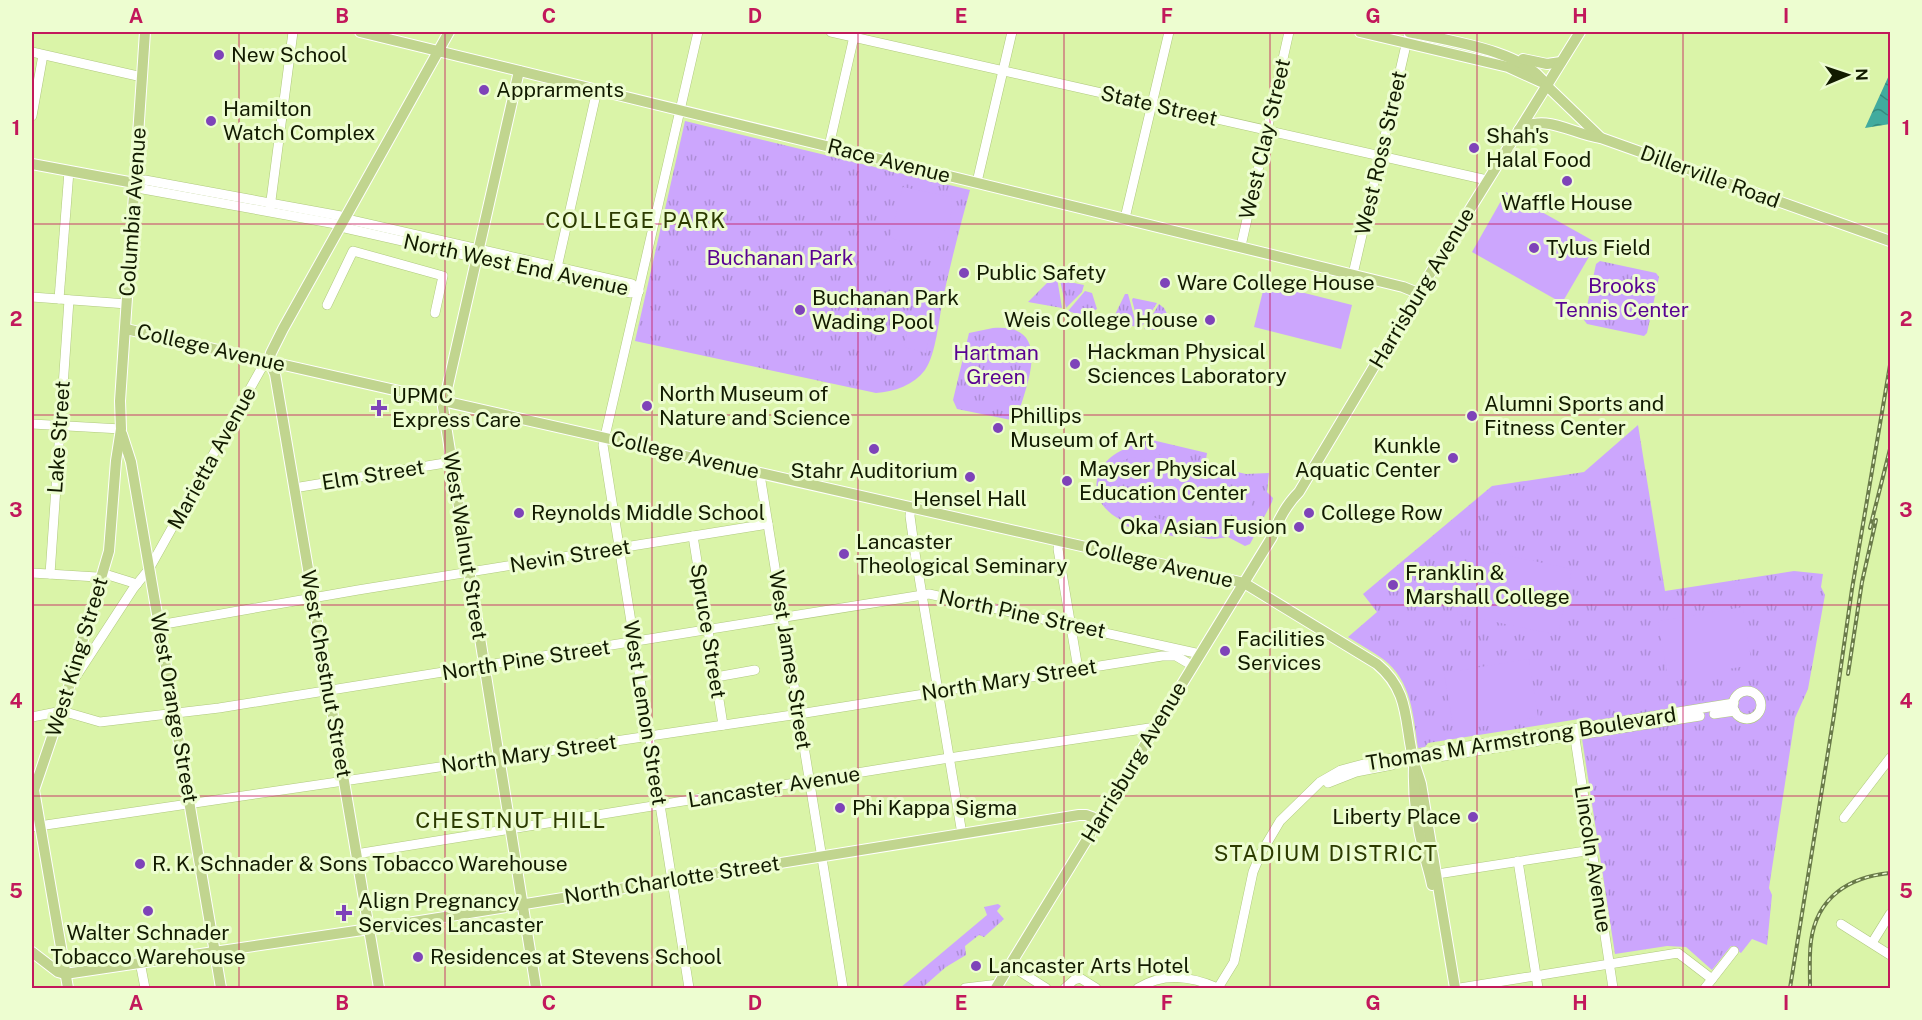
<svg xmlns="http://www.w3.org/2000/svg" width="1922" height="1020" viewBox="0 0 1922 1020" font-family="'Public Sans',sans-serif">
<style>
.grass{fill:url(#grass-tufts)}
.pitch{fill:#cca6fd;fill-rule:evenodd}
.water{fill:url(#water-waves)}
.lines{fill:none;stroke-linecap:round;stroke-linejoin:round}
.minor-casing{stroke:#b0c97e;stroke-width:10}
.major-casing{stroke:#fff;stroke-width:12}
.minor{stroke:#fff;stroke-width:9}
.major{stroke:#c1d58f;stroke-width:10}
.rail-casing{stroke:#697a49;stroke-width:4}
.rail{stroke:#edfdd0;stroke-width:1.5;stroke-dasharray:4.5;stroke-linecap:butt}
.grid{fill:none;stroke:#c2185b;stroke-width:1.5;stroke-opacity:0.55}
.poi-dot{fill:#7e43b9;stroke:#edfdd0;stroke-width:2}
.labels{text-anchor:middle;stroke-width:6;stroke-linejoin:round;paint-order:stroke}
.poi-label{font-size:21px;fill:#121b00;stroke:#edfdd0;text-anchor:start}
.street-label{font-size:21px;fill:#121b00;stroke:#edfdd0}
.park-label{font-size:21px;fill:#590292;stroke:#edfdd0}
.neighbourhood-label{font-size:22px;letter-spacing:1.5px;fill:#2c3b00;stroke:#edfdd0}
.neatline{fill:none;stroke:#c2185b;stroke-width:2}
.grid-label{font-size:20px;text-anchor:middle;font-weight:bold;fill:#c2185b}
</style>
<defs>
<pattern id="grass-tufts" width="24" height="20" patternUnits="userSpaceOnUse" patternTransform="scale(1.5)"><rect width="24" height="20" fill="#cca6fd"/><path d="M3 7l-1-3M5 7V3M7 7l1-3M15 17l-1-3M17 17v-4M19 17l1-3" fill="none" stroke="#ae8ed7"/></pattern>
<pattern id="water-waves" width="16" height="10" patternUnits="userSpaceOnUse" patternTransform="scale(1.5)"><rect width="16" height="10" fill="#41ab9e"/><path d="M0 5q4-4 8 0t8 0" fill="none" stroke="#358a7e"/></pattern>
</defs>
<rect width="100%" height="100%" fill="#daf4a8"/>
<g class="grass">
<path d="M685,121L970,190C960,226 951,262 943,298C939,319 936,354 925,370C914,385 894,392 876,393L635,341Z"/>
<polygon points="1600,261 1656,273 1659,277 1647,333 1644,336 1587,324 1584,320 1596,264"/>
<polygon points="1052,278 1057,278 1062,308 1028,302"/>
<polygon points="1060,280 1084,285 1082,292 1066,308"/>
<polygon points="1085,291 1092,293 1097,309 1083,316 1068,311"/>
<polygon points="1125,294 1128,294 1137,327 1123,324 1110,325"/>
<polygon points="1133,298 1157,303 1141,328 1139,327 1132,300"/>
<polygon points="1159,304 1164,308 1174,327 1152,330 1144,329"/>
<path d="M993,328C1056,323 1025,389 1016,421L957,409L953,400L969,333Z"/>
<path d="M1638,425L1665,591L1794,571L1823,574L1821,587L1825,595L1808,689L1795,718L1769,888L1772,895L1767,945L1752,939L1741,953L1731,946L1712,970L1686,947L1667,946L1615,954L1579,719L1428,743L1425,747L1418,748C1413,715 1412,681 1383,659C1372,651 1359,644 1348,637L1377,612L1363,594L1492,486L1584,472Z"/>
<path d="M1131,435L1207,453L1205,465L1246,474L1269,473L1267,492L1273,498L1272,502L1250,544L1245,546L1228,537L1210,539L1179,532L1177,537L1120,525L1121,520C1085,502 1090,462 1127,448Z"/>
<polygon points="998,904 1001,906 997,911 1004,919 984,937 979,935 965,946 966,955 946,967 923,987 900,988 987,915 984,907"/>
</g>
<g class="pitch">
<path d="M903,187L951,197C955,219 943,244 918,245C908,245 899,241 890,237Z"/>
<polygon points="1506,192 1597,243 1562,303 1472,252"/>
<polygon points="1265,283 1352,305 1341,349 1254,327"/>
<polygon points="909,324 931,330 926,353 904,347"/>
<path d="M1132,450L1145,451L1245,475L1243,483C1245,488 1249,489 1250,495C1252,503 1251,514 1246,521C1228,551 1191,535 1165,529C1150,525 1130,524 1116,515C1086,496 1100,457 1132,450ZM1133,457L1228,478C1238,485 1241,494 1240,506L1243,507V509H1239C1235,522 1228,530 1214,531L1124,511C1099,497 1105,463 1133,457Z"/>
<polygon points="1136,464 1223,485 1214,526 1127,508"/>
<polygon points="1470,548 1572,569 1558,635 1457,614"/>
<polygon points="1743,607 1752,665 1668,679 1658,621"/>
<polygon points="1529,659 1538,717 1454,731 1444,673"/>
</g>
<polygon class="water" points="1890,73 1890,124 1865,128"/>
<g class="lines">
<defs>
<g id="minor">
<polyline points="831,32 1487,180"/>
<polyline points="32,52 142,77"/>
<polyline points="32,116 43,55"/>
<polyline points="829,146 855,32"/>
<polyline points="977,182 1012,32"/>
<polyline points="134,183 145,180 341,216 351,220 632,284 639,291"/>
<polyline points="134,183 143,189 336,224 345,228 631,293 639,291"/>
<polyline points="270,208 293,32"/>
<polyline points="1125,218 1169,32"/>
<polyline points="1241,246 1289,32"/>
<polyline points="556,272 597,90"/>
<polyline points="1353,274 1409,32"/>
<polyline points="32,297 127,304"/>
<polyline points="59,299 69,171"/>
<polyline points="327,305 353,251 443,276 435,313"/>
<polyline points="32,424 121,429"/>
<polyline points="761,473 761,481 843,988"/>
<polyline points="294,488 451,462"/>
<polyline points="911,507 910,516 915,553 962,834"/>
<polyline points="693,536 723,725"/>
<polyline points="1059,541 1058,549 1078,669"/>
<polyline points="32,573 97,577 108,575 137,584"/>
<polyline points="50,574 69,300"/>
<polyline points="159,625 358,590 768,524"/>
<polyline points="716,677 755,670"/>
<polyline points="73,681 133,589 149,569 261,369 269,361"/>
<circle cx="1747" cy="705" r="14"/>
<polyline points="1714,714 1735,711"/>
<polyline points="32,717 62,711 100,722 219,708 929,594 1200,654"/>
<polyline points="1574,732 1613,988"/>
<polyline points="1438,757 1700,716"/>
<polyline points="1328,783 1356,772 1392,765"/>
<polyline points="1844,818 1890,758"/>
<polyline points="32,827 799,714 1162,656 1176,656 1193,666"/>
<polyline points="356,854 949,758 1156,727"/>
<polyline points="1518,861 1538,988"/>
<polyline points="1431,875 1592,850"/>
<polyline points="1841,924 1890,955"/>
<polyline points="1872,943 1890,914"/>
<polyline points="140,962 145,988"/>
<polyline points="1009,967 1016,969 1046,988"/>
<polyline points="689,988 603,445 698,32"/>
<polyline points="965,988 999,984"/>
<polyline points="1065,988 1074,980 1080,978 1096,988"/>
<path d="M1138,988C1164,972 1191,976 1218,988"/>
<polyline points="1218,988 1234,962 1253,872 1261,853 1280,821 1320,782 1341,770 1375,761 1734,703"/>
<polyline points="1460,988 1678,953 1712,979"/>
<polyline points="1705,988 1734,951"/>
</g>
<g id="major">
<polyline points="360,32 1403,287 1418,293"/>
<polyline points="1360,32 1508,67 1541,82"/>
<path d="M1409,32C1445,40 1527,51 1546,85L1601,138L1890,241"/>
<polyline points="1523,59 1547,64 1561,62"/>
<polyline points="519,71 443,407 536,988"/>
<path d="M1519,130C1546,112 1573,135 1601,138"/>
<polyline points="32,164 134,183"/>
<path d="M126,329L1244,583L1377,664C1411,692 1404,724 1414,762C1416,769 1419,777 1421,784L1455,988"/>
<polyline points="269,361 275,374 379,988"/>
<polyline points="269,361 271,353 283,329 449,32"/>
<polyline points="122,434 131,462 221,988"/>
<path d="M1414,767C1413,795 1417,825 1424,852C1426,863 1430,874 1432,885"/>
<polyline points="32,952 58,972 65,974 376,928 1079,815 1086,815 1100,820"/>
<polyline points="68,988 34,790 68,690 109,551 116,461 121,429 120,401 145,32"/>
<path d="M996,988L1272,537C1278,520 1286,505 1299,492L1418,293L1580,32"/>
</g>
</defs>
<use href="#minor" class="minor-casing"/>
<use href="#major" class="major-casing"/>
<use href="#minor" class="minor"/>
<use href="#major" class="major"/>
<defs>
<g id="rail">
<polyline points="1870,528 1890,449"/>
<polyline points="1848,674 1862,582 1876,520"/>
<polyline points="1790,988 1834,715 1852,589 1890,365"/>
<path d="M1810,988C1810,973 1809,956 1811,941C1817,897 1849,877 1890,873"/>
</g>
</defs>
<use href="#rail" class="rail-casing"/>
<use href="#rail" class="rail"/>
</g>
<path class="grid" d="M239,32V988M445,32V988M652,32V988M858,32V988M1064,32V988M1270,32V988M1477,32V988M1683,32V988M32,224H1890M32,415H1890M32,605H1890M32,796H1890"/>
<g class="poi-dot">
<circle cx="219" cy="55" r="6"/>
<circle cx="484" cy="90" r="6"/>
<circle cx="211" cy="121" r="6"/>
<circle cx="1474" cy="148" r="6"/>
<circle cx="1567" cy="181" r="6"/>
<circle cx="1534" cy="248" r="6"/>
<circle cx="964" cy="273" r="6"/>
<circle cx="1165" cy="283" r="6"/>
<circle cx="800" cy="310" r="6"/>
<circle cx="1210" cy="320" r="6"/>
<circle cx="1075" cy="364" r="6"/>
<circle cx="647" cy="406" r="6"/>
<path d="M376 399h6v6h6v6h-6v6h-6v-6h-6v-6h6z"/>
<circle cx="1472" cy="416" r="6"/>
<circle cx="998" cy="428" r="6"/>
<circle cx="874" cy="449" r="6"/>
<circle cx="1453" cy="458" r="6"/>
<circle cx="970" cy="477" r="6"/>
<circle cx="1067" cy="481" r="6"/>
<circle cx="519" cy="513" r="6"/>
<circle cx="1309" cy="513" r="6"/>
<circle cx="1299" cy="527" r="6"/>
<circle cx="844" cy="554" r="6"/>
<circle cx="1393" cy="585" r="6"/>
<circle cx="1225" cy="651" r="6"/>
<circle cx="840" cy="808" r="6"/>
<circle cx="1473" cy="817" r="6"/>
<circle cx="140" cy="864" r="6"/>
<circle cx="148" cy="911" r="6"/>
<path d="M341 904h6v6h6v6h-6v6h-6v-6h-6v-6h6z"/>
<circle cx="418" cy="957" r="6"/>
<circle cx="976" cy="966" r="6"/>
</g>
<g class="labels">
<g class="poi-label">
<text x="231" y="62">New School</text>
<text x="496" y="97">Apprarments</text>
<text x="223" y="116">Hamilton<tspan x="223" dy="24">Watch Complex</tspan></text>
<text x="1486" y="143">Shah's<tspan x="1486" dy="24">Halal Food</tspan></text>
<text x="1567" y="210" text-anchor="middle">Waffle House</text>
<text x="1546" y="255">Tylus Field</text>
<text x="976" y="280">Public Safety</text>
<text x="1177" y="290">Ware College House</text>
<text x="812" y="305">Buchanan Park<tspan x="812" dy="24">Wading Pool</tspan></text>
<text x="1198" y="327" text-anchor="end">Weis College House</text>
<text x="1087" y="359">Hackman Physical<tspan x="1087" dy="24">Sciences Laboratory</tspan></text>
<text x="659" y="401">North Museum of<tspan x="659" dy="24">Nature and Science</tspan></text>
<text x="392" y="403">UPMC<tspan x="392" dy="24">Express Care</tspan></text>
<text x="1484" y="411">Alumni Sports and<tspan x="1484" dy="24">Fitness Center</tspan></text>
<text x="1010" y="423">Phillips<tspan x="1010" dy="24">Museum of Art</tspan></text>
<text x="1441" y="453" text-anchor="end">Kunkle<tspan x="1441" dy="24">Aquatic Center</tspan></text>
<text x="1079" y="476">Mayser Physical<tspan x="1079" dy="24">Education Center</tspan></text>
<text x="874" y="478" text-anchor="middle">Stahr Auditorium</text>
<text x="970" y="506" text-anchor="middle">Hensel Hall</text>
<text x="531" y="520">Reynolds Middle School</text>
<text x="1321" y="520">College Row</text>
<text x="1287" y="534" text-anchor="end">Oka Asian Fusion</text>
<text x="856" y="549">Lancaster<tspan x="856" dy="24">Theological Seminary</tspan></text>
<text x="1405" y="580">Franklin &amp;<tspan x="1405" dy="24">Marshall College</tspan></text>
<text x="1237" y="646">Facilities<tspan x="1237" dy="24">Services</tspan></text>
<text x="852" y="815">Phi Kappa Sigma</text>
<text x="1461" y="824" text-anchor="end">Liberty Place</text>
<text x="152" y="871">R. K. Schnader &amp; Sons Tobacco Warehouse</text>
<text x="358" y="908">Align Pregnancy<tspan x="358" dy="24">Services Lancaster</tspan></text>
<text x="148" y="940" text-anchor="middle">Walter Schnader<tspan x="148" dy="24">Tobacco Warehouse</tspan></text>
<text x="430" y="964">Residences at Stevens School</text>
<text x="988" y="973">Lancaster Arts Hotel</text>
</g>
<g class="street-label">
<text transform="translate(1159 106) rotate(13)" y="7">State Street</text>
<text transform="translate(1265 139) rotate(-77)" y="7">West Clay Street</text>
<text transform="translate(1381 153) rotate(-77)" y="7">West Ross Street</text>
<text transform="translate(889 161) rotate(14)" y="7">Race Avenue</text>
<text transform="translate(1710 177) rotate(20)" y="7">Dillerville Road</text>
<text transform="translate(133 212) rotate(-86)" y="7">Columbia Avenue</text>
<text transform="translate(516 265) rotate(12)" y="7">North West End Avenue</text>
<text transform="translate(1422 288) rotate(-59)" y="7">Harrisburg Avenue</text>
<text transform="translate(211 348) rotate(13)" y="7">College Avenue</text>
<text transform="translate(59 437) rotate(-86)" y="7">Lake Street</text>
<text transform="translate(685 455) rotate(13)" y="7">College Avenue</text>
<text transform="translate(212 458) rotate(-61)" y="7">Marietta Avenue</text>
<text transform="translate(373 475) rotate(-9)" y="7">Elm Street</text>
<text transform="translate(465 546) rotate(81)" y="7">West Walnut Street</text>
<text transform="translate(570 556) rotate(-9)" y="7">Nevin Street</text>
<text transform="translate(1159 564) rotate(13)" y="7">College Avenue</text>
<text transform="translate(1022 614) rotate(12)" y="7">North Pine Street</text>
<text transform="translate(708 631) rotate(81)" y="7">Spruce Street</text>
<text transform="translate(77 657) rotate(-73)" y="7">West King Street</text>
<text transform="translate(526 660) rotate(-9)" y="7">North Pine Street</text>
<text transform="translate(790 660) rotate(81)" y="7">West James Street</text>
<text transform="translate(326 674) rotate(80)" y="7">West Chestnut Street</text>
<text transform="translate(1009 680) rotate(-9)" y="7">North Mary Street</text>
<text transform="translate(174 708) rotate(80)" y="7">West Orange Street</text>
<text transform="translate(645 713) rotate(81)" y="7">West Lemon Street</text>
<text transform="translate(1521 739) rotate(-9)" y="7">Thomas M Armstrong Boulevard</text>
<text transform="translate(529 754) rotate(-8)" y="7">North Mary Street</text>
<text transform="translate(1134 762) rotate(-59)" y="7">Harrisburg Avenue</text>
<text transform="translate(774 787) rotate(-9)" y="7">Lancaster Avenue</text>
<text transform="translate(1593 859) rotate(81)" y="7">Lincoln Avenue</text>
<text transform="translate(672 880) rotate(-9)" y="7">North Charlotte Street</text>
</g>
<g class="park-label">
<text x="780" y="265">Buchanan Park</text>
<text x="1622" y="293">Brooks<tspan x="1622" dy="24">Tennis Center</tspan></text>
<text x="996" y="360">Hartman<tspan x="996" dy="24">Green</tspan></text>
</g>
<g class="neighbourhood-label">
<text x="636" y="228">COLLEGE PARK</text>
<text x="511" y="828">CHESTNUT HILL</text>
<text x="1326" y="861">STADIUM DISTRICT</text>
</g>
</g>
<rect width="1922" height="1020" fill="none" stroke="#edfdd0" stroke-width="66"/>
<g transform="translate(1847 75) rotate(88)" stroke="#edfdd0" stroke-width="4.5" paint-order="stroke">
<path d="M0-4.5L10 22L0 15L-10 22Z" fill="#121b00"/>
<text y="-9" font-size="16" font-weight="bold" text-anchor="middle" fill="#121b00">N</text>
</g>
<rect x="33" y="33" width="1856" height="954" class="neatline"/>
<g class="grid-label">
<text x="136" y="23">A</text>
<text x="342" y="23">B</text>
<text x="549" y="23">C</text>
<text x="755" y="23">D</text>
<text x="961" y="23">E</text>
<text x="1167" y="23">F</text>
<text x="1373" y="23">G</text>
<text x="1580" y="23">H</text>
<text x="1786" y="23">I</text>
<text x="16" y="135">1</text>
<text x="1906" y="135">1</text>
<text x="16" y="326">2</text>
<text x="1906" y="326">2</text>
<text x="16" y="517">3</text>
<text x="1906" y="517">3</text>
<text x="16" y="708">4</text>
<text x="1906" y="708">4</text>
<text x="16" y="898">5</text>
<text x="1906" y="898">5</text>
<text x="136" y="1010">A</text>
<text x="342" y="1010">B</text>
<text x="549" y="1010">C</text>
<text x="755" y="1010">D</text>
<text x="961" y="1010">E</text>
<text x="1167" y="1010">F</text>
<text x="1373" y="1010">G</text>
<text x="1580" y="1010">H</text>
<text x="1786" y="1010">I</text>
</g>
</svg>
